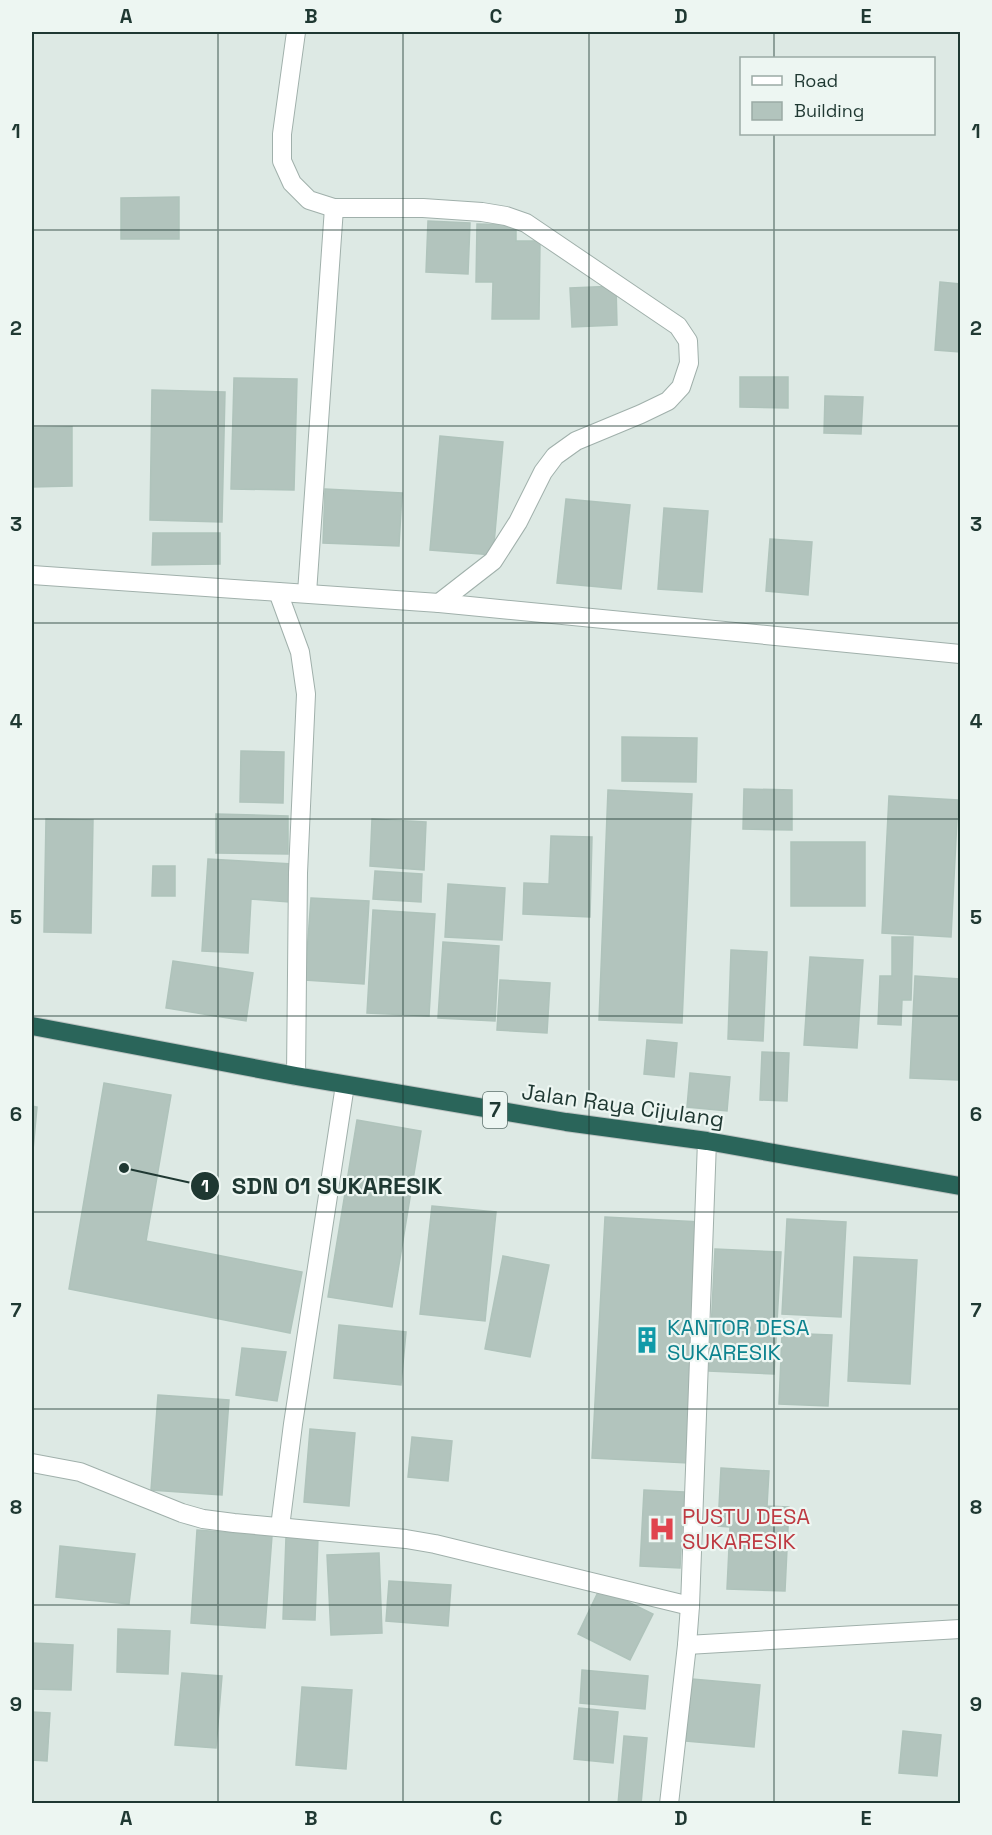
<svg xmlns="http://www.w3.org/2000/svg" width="992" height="1835" viewBox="0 0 992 1835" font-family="'Space Grotesk',sans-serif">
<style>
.building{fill:#b2c4bd;stroke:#afc3bb;stroke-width:1.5}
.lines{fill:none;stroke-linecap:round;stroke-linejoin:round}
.street-casing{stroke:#a0b0ab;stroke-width:20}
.highway-casing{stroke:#bcc3c2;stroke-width:20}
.street{stroke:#fff;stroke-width:18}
.highway{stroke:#2a655a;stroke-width:18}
.grid{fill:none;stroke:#1f3832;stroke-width:1.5;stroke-opacity:0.55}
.labels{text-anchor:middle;stroke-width:4.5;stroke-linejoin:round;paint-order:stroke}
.shield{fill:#edf6f2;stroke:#5d716c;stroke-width:1.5}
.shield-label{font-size:21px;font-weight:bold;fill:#1f3832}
.street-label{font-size:22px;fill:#1f3832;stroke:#edf6f2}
.culture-label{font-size:22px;fill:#0d838f;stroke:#edf6f2;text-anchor:start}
.health-label{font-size:22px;fill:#be3a42;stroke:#edf6f2;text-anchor:start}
.leader{fill:none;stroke:#1f3832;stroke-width:2}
.callout-dot{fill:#1f3832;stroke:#edf6f2;stroke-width:2}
.mark-label{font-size:18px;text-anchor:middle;font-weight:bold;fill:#fff}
.callout-label{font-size:24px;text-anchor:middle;font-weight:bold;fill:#1f3832;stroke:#edf6f2;stroke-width:4.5;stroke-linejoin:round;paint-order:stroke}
.neatline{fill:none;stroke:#1f3832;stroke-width:2}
.grid-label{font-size:20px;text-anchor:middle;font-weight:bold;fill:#1f3832}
</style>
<rect width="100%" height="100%" fill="#dde9e4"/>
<g class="building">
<polygon points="179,197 179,239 121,239 121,198"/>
<polygon points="428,221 470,223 468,274 426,272"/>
<polygon points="477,224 516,225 516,241 540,241 539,319 492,319 493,282 476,282"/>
<polygon points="940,282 960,284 960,352 935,350"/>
<polygon points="616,286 617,325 572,327 570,288"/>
<polygon points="740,377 788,377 788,408 740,407"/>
<polygon points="234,378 297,379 294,490 231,489"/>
<polygon points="152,390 225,392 222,522 150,520"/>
<polygon points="825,396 863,397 861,434 824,433"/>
<polygon points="72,427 72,486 32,487 32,428"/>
<polygon points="440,436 503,442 493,555 430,550"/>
<polygon points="325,489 402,493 399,546 323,543"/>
<polygon points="566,499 630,505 621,589 557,583"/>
<polygon points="664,508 708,511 702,592 658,589"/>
<polygon points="153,533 220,533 220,564 152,565"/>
<polygon points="770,539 812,542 808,595 766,591"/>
<polygon points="622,737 697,738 696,782 622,781"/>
<polygon points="241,751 284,752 283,803 240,802"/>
<polygon points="744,789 792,790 792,830 743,829"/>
<polygon points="608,790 692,794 682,1023 599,1020"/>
<polygon points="889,796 958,800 951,937 882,933"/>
<polygon points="216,814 288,816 288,854 216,853"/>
<polygon points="46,819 93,820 91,933 44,932"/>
<polygon points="372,819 426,822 424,870 370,866"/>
<polygon points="551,836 592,837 590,917 523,914 524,883 549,884"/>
<rect x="791" y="842" width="74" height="64"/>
<polygon points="208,859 292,864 289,902 251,899 248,953 202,951"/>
<polygon points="153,866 175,866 175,896 152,896"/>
<polygon points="375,871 422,874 421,902 373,899"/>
<polygon points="448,884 505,888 502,940 445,937"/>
<polygon points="311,898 369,901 364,984 305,980"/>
<polygon points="373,910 435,914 429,1016 367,1013"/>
<polygon points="892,937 913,937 911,1000 902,1000 901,1025 878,1024 880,976 892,976"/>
<polygon points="443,942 499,946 495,1021 438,1018"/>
<polygon points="731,950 767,952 763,1041 728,1039"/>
<polygon points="810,957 863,960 857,1048 804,1045"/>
<polygon points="173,961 253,973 246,1021 166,1008"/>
<polygon points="915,976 960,979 958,1080 910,1078"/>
<polygon points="500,980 550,983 547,1033 497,1030"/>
<polygon points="647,1040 677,1043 674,1077 644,1074"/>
<polygon points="762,1052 789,1053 787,1101 760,1100"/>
<polygon points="690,1073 730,1077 727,1111 687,1107"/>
<polygon points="104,1083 171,1095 146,1241 302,1272 290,1333 69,1289"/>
<polygon points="32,1106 37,1107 32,1161"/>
<polygon points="357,1120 421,1131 392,1307 328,1297"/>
<polygon points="432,1206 496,1212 485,1321 420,1314"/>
<polygon points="605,1217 701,1222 688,1463 592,1458"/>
<polygon points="787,1219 846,1222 841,1317 782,1314"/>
<polygon points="715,1249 781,1252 774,1374 709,1371"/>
<polygon points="503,1256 549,1265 530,1357 485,1349"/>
<polygon points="854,1257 917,1260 910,1384 848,1381"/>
<polygon points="339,1325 406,1332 401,1385 334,1378"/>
<polygon points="782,1333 832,1335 828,1406 779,1404"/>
<polygon points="242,1348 286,1352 277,1401 236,1395"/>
<polygon points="158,1395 229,1400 222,1495 151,1490"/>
<polygon points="310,1429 355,1433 349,1506 304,1502"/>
<polygon points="412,1437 452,1441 448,1481 408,1477"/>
<polygon points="721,1468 769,1471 767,1506 789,1507 785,1591 727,1589 730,1527 718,1526"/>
<polygon points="644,1490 684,1492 680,1568 640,1566"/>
<polygon points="197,1530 272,1536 265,1628 191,1623"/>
<polygon points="286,1537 318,1538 315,1620 283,1619"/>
<polygon points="60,1546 135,1554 129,1604 56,1597"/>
<polygon points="379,1553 382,1633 331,1635 327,1555"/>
<polygon points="389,1581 451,1585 448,1626 386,1621"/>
<polygon points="600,1588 653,1614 630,1660 578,1634"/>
<polygon points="118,1629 170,1631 168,1674 117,1672"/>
<polygon points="32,1643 73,1645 71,1690 32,1689"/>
<polygon points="582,1670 648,1676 645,1709 580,1703"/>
<polygon points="182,1673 222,1676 216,1748 175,1745"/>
<polygon points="692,1679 760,1685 754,1747 686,1741"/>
<polygon points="302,1687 352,1690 346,1769 296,1765"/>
<polygon points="579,1708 618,1712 613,1763 574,1759"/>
<polygon points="32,1712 50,1713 47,1761 32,1760"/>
<polygon points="903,1731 941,1735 937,1776 899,1773"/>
<polygon points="624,1736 647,1738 641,1804 618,1804"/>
</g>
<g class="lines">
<defs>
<g id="street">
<polyline points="296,32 282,134 282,161 292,183 309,200 334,208 423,208 482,212 506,216 526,223 678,326 688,341 689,363 681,387 668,401 641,414 576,441 555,456 543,472 518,522 493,561 439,603"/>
<polyline points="32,575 439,603 960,654"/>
<polyline points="278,592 300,652 306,694 298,873 296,1076"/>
<polyline points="307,593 334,208"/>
<polyline points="32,1463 80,1472 182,1513 203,1519 234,1523 406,1539 435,1544 690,1606"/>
<polyline points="280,1527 293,1424 345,1085"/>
<polyline points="687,1645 960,1629"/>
<polyline points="669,1804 687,1645 690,1606 707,1141"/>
</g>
<polyline id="highway" points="32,1026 296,1076 566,1122 707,1141 960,1186"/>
</defs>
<use href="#street" class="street-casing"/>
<use href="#highway" class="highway-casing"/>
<use href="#street" class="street"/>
<use href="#highway" class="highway"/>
</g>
<path class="grid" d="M218,32V1804M403,32V1804M589,32V1804M774,32V58M774,134V1804M32,230H960M32,426H960M32,623H960M32,819H960M32,1016H960M32,1212H960M32,1409H960M32,1605H960"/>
<defs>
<symbol id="building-bare" viewBox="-9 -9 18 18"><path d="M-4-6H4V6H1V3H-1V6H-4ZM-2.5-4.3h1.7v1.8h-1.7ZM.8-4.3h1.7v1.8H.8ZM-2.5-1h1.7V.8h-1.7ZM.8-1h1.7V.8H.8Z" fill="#0f9aa8" stroke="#edf6f2" stroke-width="2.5" paint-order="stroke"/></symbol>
<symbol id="hospital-bare" viewBox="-9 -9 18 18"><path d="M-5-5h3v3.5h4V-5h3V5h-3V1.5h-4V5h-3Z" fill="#e0444e" stroke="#edf6f2" stroke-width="2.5" paint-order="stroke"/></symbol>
</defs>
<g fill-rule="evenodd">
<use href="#building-bare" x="628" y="1321" width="38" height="38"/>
<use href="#hospital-bare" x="643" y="1510" width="38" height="38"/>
</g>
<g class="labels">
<rect class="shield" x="483" y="1092" width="24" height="36" rx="4.5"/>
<g class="shield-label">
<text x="495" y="1117">7</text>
</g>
<g class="street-label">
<text transform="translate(623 1105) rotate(8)" y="8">Jalan Raya Cijulang</text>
</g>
<g class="culture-label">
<text x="667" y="1335">KANTOR DESA<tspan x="667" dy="25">SUKARESIK</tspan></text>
</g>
<g class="health-label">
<text x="682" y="1524">PUSTU DESA<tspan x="682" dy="25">SUKARESIK</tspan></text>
</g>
</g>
<path class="leader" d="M124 1168L205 1186"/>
<g class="callout-dot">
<circle cx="124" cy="1168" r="6"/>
<circle cx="205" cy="1186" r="15"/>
</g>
<g class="mark-label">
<text x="205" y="1192">1</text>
</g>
<g class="callout-label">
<text x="337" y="1194">SDN 01 SUKARESIK</text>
</g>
<rect width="992" height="1835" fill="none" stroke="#edf6f2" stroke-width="66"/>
<rect x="740" y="57" width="195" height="78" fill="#edf6f2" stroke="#9baaa5" stroke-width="1.5"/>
<rect x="752" y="76" width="30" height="9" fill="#ffffff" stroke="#9baaa5" stroke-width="1.5"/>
<text x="794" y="87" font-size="18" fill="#1f3832">Road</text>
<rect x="752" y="102" width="30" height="18" fill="#b2c4bd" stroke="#9baaa5" stroke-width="1.5"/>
<text x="794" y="117" font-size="18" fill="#1f3832">Building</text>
<rect x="33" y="33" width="926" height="1769" class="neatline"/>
<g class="grid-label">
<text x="126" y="23">A</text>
<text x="311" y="23">B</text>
<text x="496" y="23">C</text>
<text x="681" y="23">D</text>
<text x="866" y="23">E</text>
<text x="16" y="138">1</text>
<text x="976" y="138">1</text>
<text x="16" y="335">2</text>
<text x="976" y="335">2</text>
<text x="16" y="531">3</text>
<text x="976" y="531">3</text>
<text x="16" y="728">4</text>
<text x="976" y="728">4</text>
<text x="16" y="924">5</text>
<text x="976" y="924">5</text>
<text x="16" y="1121">6</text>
<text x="976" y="1121">6</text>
<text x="16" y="1317">7</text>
<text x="976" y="1317">7</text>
<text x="16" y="1514">8</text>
<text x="976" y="1514">8</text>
<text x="16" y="1711">9</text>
<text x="976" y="1711">9</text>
<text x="126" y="1825">A</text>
<text x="311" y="1825">B</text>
<text x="496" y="1825">C</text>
<text x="681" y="1825">D</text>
<text x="866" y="1825">E</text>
</g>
</svg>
